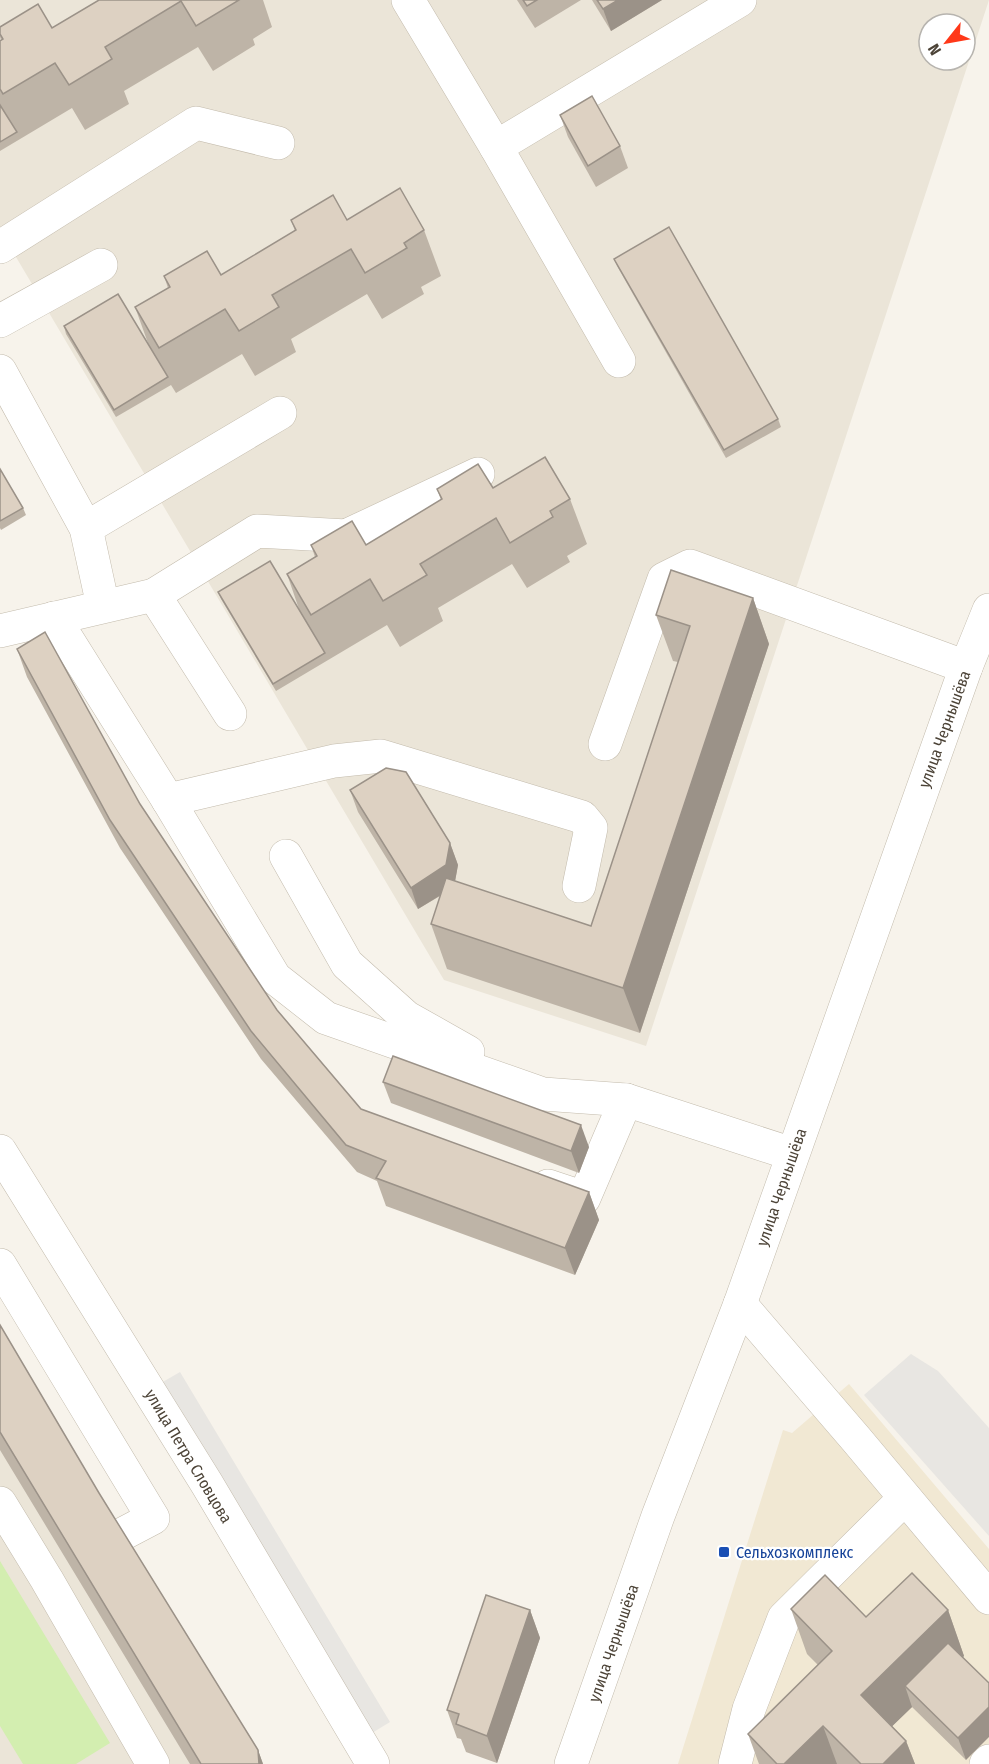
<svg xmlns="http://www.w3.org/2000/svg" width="989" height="1764" viewBox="0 0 989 1764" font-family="'Fira Sans Condensed',sans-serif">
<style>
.residential{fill:#ebe5d8;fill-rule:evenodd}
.education{fill:#f1e8d3}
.green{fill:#d3eeb0}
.parking{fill:#e8e6e2}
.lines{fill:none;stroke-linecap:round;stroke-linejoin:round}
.minor-casing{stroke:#c3bbac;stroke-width:34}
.minor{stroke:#fff;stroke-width:33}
.wall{fill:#beb4a7}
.shaded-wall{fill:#9b9288}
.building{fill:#ddd1c2;stroke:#9b9288;stroke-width:1.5}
.transit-dot{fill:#1a4fb4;stroke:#fff;stroke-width:2}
.labels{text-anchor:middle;stroke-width:4.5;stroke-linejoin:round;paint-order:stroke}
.street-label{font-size:16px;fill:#4c4337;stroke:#fff}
.transit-label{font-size:16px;fill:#164399;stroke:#fff;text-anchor:start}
</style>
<rect width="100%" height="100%" fill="#f7f3eb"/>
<g class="residential">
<path d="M0,0H989L646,1046L444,980L0,230ZM929,24H965V60H929Z"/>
<polygon points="0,1341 256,1764 0,1764"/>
</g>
<polygon class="education" points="849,1384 989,1549 989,1764 678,1764 783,1430 792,1433"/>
<polygon class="green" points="0,1561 110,1743 76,1764 23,1764 0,1726"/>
<g class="parking">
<polygon points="911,1354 938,1371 989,1428 989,1536 864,1395"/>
<polygon points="180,1372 390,1722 372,1733 161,1383"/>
</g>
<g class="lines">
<defs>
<g id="minor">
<polyline points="408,0 496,147 619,361"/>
<polyline points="496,147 740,0"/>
<polyline points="0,247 196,123 278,143"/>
<polyline points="0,321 101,265"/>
<polyline points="0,371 86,528 103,606"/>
<polyline points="86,528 280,413"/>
<polyline points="154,595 230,714"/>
<polyline points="54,618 168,800 275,978 326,1018 543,1094 626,1100 792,1154"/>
<polyline points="0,631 154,595 257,531 346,536 478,474"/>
<polyline points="605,744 664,579 690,566 966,667"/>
<polyline points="168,800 334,761 381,756 582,817 591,828 579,886"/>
<polyline points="286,856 347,964 406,1017 468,1052"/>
<polyline points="0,1151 207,1484 373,1764"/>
<polyline points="548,1186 584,1198 626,1100"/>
<polyline points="0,1265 153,1518 115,1538"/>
<polyline points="740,1304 856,1439 989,1598"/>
<polyline points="0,1503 47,1580 153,1764"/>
<polyline points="571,1764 658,1516 740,1304 966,667 989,610"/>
<polyline points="735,1764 749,1709 784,1618 905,1498"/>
<polyline points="986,1764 989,1761"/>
</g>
</defs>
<use href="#minor" class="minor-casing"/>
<use href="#minor" class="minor"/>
</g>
<g class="wall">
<polygon points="99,0 263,0 272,27 253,39 255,45 213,71 198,47 124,91 129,104 85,130 72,108 0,151 0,41 1,40 0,37 0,27 52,28"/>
<polygon points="517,0 581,0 535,28"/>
<polygon points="592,0 662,0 611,31"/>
<polygon points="560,115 620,146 628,168 596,187 568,137"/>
<polygon points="291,220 347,220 424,230 441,276 421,287 424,294 382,319 367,294 291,339 296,352 255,376 242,354 176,393 171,385 116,417 66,334 64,326 149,346 135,307 168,288 164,276 221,275 295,231"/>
<polygon points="614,259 778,419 781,427 726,458 617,266"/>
<polygon points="0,469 23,508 26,515 1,530 0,528"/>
<polygon points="493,488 570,499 587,544 567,556 570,562 527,588 512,564 438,608 443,621 400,647 387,625 276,691 221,599 218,592 300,612 287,574 315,557 311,545 366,545 441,500 437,489"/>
<polygon points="753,598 769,644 640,1033 447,969 431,924 440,896 418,909 358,812 350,790 450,843 458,865 455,881 591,926 678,662 673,661 656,615"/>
<polygon points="17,649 140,804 277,1010 361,1109 589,1192 599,1220 575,1275 386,1206 377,1181 357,1172 261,1059 120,848 27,677"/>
<polygon points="383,1082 589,1147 579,1173 391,1103"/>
<polygon points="0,1325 99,1493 258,1750 263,1764 190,1764 0,1450"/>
<polygon points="791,1609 866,1617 948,1610 964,1656 963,1657 966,1760 912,1707 892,1726 906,1741 915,1764 759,1764 748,1734 818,1665 807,1654"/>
<polygon points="530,1610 540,1638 497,1763 466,1752 461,1739 457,1738 447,1710"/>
</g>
<g class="shaded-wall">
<polygon points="618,0 662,0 611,31 603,9"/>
<polygon points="753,598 769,644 640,1033 623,988"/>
<polygon points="450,843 458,865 454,887 418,909 411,888"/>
<polygon points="581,1125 589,1147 579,1173 571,1151"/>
<polygon points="589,1192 599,1220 575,1275 565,1248"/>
<polygon points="530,1610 540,1638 497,1763 487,1736"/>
<polygon points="948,1610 964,1656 919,1700 905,1686 912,1707 878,1740 861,1695"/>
<polygon points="989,1707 989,1737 966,1760 958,1738"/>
<polygon points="823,1726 837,1764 784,1764"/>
<polygon points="906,1741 915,1764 883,1764"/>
<polygon points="258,1750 263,1764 259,1764"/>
</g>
<g class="building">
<polygon points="99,0 239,0 196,26 181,1 105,47 112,59 69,85 55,63 3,94 0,89 0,41 3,39 0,34 0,27 38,4 52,28"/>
<polygon points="523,0 537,0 527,6"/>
<polygon points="597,0 618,0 603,9"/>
<polygon points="592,96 620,146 588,166 560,115"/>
<polygon points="0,105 17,132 0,142"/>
<polygon points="400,188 424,230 404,243 407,248 365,273 351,249 272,295 279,307 239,331 225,309 159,348 135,307 170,287 164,276 207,251 221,275 296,230 291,220 333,195 347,220"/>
<polygon points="669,227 778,419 724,450 614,259"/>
<polygon points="118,294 168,377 114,410 64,326"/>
<polygon points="545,457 570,499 550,511 553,517 510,543 496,518 420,564 427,575 383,601 370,579 311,615 287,574 317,556 311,545 352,521 366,545 442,499 437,489 478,464 493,488"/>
<polygon points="0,469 23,508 0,521"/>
<polygon points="270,561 325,653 273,684 218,592"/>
<polygon points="671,570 753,598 623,988 431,924 446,878 591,926 690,626 656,615"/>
<polygon points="45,632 140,804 277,1010 361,1109 589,1192 565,1248 376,1178 386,1161 346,1145 251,1031 110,820 17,649"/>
<polygon points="386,768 406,772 450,843 446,865 411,888 350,790"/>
<polygon points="393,1056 581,1125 571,1151 383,1082"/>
<polygon points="0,1325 99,1493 258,1750 259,1764 201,1764 0,1432"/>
<polygon points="912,1573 948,1610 861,1695 906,1741 883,1764 861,1764 823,1726 784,1764 777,1764 748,1734 832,1651 791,1609 825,1575 866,1617"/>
<polygon points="486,1595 530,1610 487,1736 456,1724 459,1714 447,1710"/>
<polygon points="948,1643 989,1683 989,1707 958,1738 905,1686"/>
</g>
<rect class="transit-dot" x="718" y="1546" width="12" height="12" rx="3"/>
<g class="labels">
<g class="street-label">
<text transform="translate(944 729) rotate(-70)" y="6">улица Чернышёва</text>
<text transform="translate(781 1187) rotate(-71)" y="6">улица Чернышёва</text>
<text transform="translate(189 1456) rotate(59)" y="6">улица Петра Словцова</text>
<text transform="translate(613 1643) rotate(-71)" y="6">улица Чернышёва</text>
</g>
<g class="transit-label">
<text x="736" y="1558">Сельхозкомплекс</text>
</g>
</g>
<g transform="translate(947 42) rotate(239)"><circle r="28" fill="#ffffff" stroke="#b7b4af" stroke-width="1.5"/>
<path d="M0-4.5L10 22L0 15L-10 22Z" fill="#ff3819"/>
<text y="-9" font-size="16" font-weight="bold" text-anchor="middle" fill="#4c4337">N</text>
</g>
</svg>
